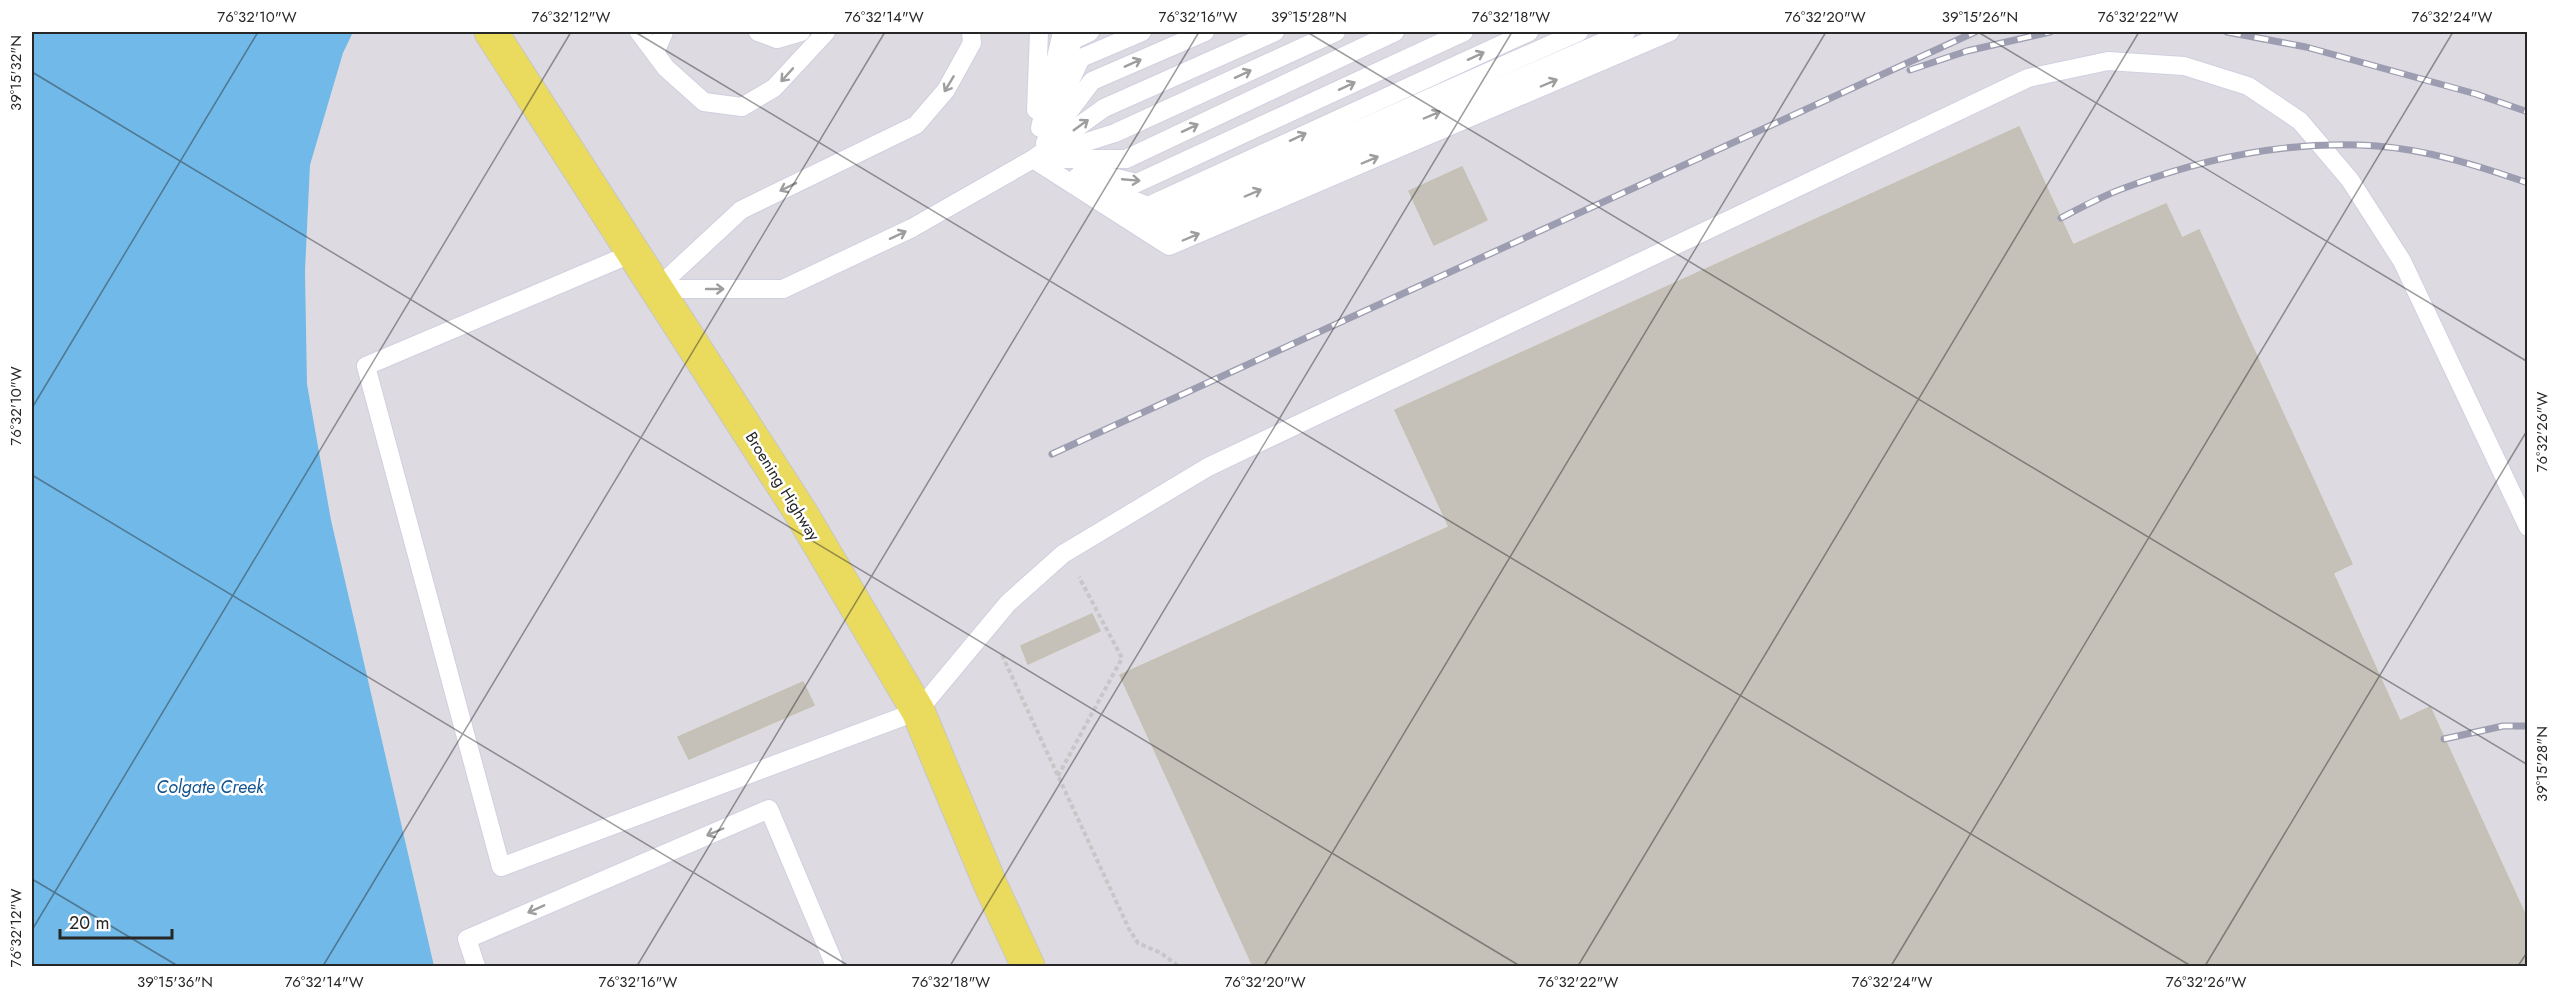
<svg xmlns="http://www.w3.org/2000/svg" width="2559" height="998" viewBox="0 0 2559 998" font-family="Jost,sans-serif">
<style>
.industrial{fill:#dddae2}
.water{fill:#70b9e8}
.building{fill:#c5c1b9;stroke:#c4c1b3;stroke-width:1.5}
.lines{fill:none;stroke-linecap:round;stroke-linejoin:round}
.service-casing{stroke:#cfd0e0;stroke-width:20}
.primary-casing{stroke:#c7c7c7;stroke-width:35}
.path{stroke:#c7c7c7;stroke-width:4;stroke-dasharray:4.5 3;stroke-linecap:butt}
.service{stroke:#fff;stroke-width:18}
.primary{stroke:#eadb5e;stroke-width:33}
.rail-casing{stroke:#9d9db1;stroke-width:7}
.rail{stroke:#fff;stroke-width:4.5;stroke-dasharray:14;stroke-linecap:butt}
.oneway{stroke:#9e9e9e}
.ticks{fill:none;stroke:#272727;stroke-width:1.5;stroke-opacity:0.45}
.labels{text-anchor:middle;stroke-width:5;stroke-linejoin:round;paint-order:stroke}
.street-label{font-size:16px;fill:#272727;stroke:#fff}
.water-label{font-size:18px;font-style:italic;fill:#135590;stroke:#fff}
.neatline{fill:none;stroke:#272727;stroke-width:2}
.ticks-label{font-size:15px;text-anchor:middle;fill:#272727}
</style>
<rect width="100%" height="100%" fill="#eae5d9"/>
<polygon class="industrial" points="353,32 2527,32 2527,966 434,966 331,520 307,384 305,271 310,165 343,53"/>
<polygon class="water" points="32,32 353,32 343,53 310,165 305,271 307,384 331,520 434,966 32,966"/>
<g class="building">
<polygon points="2019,127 2073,245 2166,204 2182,238 2199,230 2352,564 2333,573 2400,721 2430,707 2528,921 2528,966 1253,966 1120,675 1449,527 1395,410"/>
<polygon points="1462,167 1487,220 1434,245 1409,191"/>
<polygon points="1092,614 1100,631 1028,664 1021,646"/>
<polygon points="803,682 814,705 689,759 678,737"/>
</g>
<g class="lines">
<defs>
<g id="service">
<polyline points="639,32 666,68 704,102 742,107 774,88 826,32"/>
<polyline points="758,32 777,39 801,32"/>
<polyline points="655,53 664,32"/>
<polyline points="1059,84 1073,40 1090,32"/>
<polyline points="1036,110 1039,32"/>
<polyline points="1051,122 1081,58 1142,32"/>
<polyline points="1040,128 1062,32"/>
<polyline points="1045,143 1092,81 1205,32"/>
<polyline points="1052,153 1115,133 1336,32"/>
<polyline points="1033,159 1169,246 1670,32"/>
<polyline points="1033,159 1126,159 1395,32"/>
<polyline points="1082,170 1137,183 1464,32"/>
<polyline points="1077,177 1148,206 1529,32"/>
<polyline points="1118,202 1154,220 1579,32"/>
<polyline points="1147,225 1160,233 1626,32"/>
<polyline points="633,253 366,366 501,867 918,711 1008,603 1063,554 1208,467 2028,78 2108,61 2184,66 2248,86 2300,121 2350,180 2402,261 2528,527"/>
<polyline points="656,289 783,289 912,228 1033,159 1104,108 1275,32"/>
<polyline points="656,289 741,210 916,125 946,90 972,43 971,32"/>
<polyline points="476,966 467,939 769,809 833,961"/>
</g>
<polyline id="primary" points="491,32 801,513 918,711 991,886 1028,966"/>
</defs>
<use href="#service" class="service-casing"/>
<use href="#primary" class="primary-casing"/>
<g class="path">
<polyline points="1002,655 1129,929 1138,943 1161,953 1178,966"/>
<polyline points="1058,776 1122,658 1079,577"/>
</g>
<use href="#service" class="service"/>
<use href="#primary" class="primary"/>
<defs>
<g id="rail">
<polyline points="2227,32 2306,47 2476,94 2528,112"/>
<polyline points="1910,70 1967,51 2050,32"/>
<path d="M2061,218C2082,207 2104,195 2127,187C2207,157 2292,140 2377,146C2429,150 2479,166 2528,183"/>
<polyline points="1052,454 1975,32"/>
<polyline points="2444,739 2503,726 2528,726"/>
</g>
</defs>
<use href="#rail" class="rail-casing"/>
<use href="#rail" class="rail"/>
</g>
<defs><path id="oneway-shaft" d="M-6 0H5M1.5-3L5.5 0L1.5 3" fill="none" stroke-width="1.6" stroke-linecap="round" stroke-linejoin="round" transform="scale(1.5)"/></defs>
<g class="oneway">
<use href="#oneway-shaft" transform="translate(1476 56) rotate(-25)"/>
<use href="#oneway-shaft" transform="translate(1133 63) rotate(-24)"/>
<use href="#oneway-shaft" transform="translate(1243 74) rotate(-25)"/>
<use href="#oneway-shaft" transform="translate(787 75) rotate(132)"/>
<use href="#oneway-shaft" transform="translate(1549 83) rotate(-23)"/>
<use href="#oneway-shaft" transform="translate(949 84) rotate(121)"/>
<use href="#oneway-shaft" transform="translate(1347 86) rotate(-25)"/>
<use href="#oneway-shaft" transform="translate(1432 115) rotate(-23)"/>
<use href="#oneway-shaft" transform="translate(1081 125) rotate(-36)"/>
<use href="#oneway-shaft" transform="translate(1190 128) rotate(-25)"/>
<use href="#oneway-shaft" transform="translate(1298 137) rotate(-25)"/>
<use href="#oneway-shaft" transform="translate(1370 160) rotate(-23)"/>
<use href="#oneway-shaft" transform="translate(1131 180) rotate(5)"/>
<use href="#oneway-shaft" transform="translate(788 187) rotate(154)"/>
<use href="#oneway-shaft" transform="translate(1253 193) rotate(-23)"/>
<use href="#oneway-shaft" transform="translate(898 235) rotate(-25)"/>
<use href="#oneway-shaft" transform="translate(1191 237) rotate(-23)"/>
<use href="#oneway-shaft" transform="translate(715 289)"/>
<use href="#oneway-shaft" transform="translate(715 832) rotate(157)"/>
<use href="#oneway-shaft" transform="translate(536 909) rotate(156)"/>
</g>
<path class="ticks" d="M635,32L2191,966M1307,32L2528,765M1978,32L2528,362M32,72L1520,966M32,408L258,32M32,475L849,966M32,879L178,966M32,930L571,32M323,966L885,32M637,966L1199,32M950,966L1512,32M1264,966L1826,32M1578,966L2139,32M1891,966L2453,32M2205,966L2528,429M2518,966L2528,951"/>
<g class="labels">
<g class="street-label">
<text transform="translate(783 486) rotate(58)" y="6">Broening Highway</text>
</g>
<g class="water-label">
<text x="210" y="793">Colgate Creek</text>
</g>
</g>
<rect width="2559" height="998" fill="none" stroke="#ffffff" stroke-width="66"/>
<path d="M60 929v9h112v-9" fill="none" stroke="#272727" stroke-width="3"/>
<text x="69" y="929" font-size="18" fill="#272727" stroke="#ffffff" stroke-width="4.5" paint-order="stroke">20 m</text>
<rect x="33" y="33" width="2493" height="932" class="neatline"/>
<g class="ticks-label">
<text x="257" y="22">76°32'10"W</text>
<text x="571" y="22">76°32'12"W</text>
<text x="884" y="22">76°32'14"W</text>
<text x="1198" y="22">76°32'16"W</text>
<text x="1309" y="22">39°15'28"N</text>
<text x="1511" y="22">76°32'18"W</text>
<text x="1825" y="22">76°32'20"W</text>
<text x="1980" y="22">39°15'26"N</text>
<text x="2138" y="22">76°32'22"W</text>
<text x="2452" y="22">76°32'24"W</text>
<text transform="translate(16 73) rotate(-90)" y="5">39°15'32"N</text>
<text transform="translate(16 406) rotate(-90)" y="5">76°32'10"W</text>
<text transform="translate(2542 432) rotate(-90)" y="5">76°32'26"W</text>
<text transform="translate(2542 764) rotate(-90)" y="5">39°15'28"N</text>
<text transform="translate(16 928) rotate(-90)" y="5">76°32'12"W</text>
<text x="175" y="987">39°15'36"N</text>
<text x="324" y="987">76°32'14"W</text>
<text x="638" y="987">76°32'16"W</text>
<text x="951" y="987">76°32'18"W</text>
<text x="1265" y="987">76°32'20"W</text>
<text x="1578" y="987">76°32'22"W</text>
<text x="1892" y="987">76°32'24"W</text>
<text x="2206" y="987">76°32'26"W</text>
</g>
</svg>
